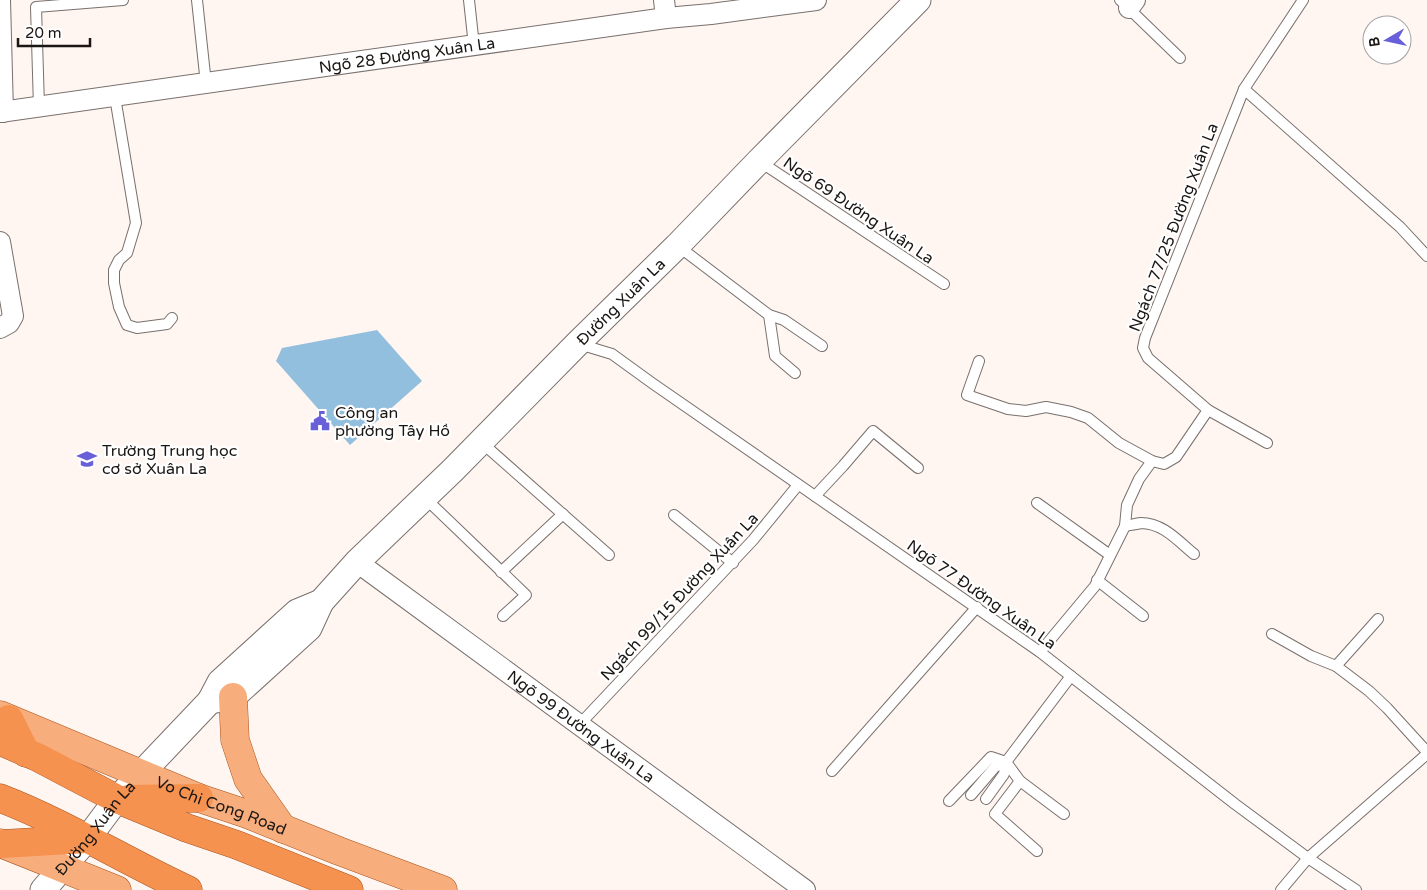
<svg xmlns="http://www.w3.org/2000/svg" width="1427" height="890" viewBox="0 0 1427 890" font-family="'Varela Round',sans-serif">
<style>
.water{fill:#93bfde}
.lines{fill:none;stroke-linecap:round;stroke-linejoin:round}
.service-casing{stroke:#78706d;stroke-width:12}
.minor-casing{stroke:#78706d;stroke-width:22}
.tertiary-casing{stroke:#78706d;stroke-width:27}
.primary-casing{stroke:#a7551f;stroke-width:29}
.trunk-casing{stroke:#a7551f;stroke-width:29}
.service{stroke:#fff;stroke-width:10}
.minor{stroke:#fff;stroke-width:20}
.tertiary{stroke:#fff;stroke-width:25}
.primary{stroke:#f8ad7c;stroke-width:28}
.trunk{stroke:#f69250;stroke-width:28}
.labels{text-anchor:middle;stroke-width:4.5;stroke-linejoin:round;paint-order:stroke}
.street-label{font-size:16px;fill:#191614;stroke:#fff}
.poi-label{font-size:16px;fill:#191614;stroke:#fff;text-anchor:start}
</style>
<rect width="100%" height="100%" fill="#fff5f1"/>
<polygon class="water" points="377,330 422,381 350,445 276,361 282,348"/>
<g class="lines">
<defs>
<g id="service">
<polyline points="197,0 206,84"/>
<polyline points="469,0 474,46"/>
<polyline points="1120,0 1180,58"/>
<polyline points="1244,89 1400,227 1427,256"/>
<polyline points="115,97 136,223 127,253 119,260 114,270 114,283 119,307 127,325 137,328 167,324 172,318"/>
<polyline points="39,107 36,7 123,0"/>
<polyline points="759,161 944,284"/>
<polyline points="678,246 769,315 784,320 822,346"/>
<polyline points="769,315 775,356 795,373"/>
<polyline points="579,344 612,354 652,383 1040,652 1235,804 1308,858 1356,890"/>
<polyline points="979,361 967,395 1008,409 1026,411 1046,407 1071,412 1088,418 1119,443 1152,461 1164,464 1176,457 1208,410 1148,358 1143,348 1145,338 1244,89 1303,0"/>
<polyline points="1208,410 1267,443"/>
<polyline points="481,442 609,555"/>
<polyline points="815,496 843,466 873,431 918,468"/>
<polyline points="425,498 526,595 503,616"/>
<polyline points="1037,503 1110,555"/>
<polyline points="674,515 733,563"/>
<path d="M1125,526C1130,525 1136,524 1141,523C1163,523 1178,541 1194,554"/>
<polyline points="501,572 563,514"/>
<polyline points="1097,580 1143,616"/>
<polyline points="1272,634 1311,656 1336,666 1378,619"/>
<polyline points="1040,652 1095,586 1125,526 1127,505 1139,479 1152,461"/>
<polyline points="1336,666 1369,691 1387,708 1427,752"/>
<polyline points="579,725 753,540 798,485"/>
<polyline points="832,771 977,607"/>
<polyline points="1020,781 1064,814"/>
<polyline points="971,795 995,767 1006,762"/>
<polyline points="986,799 1004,774 1006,762"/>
<polyline points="949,801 991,757 1006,762"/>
<polyline points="1037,851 995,814 1020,781 1006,762 1071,676"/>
<polyline points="1281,890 1308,858 1427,754"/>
</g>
<g id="minor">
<polyline points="0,0 3,112"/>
<polyline points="664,0 666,18"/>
<polyline points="1129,8 1135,0"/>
<path id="s1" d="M0,112L666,18L711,14L816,0"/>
<polyline points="0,242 13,316 9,323 0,328"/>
<path id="s2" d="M357,562L805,890"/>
</g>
<g id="tertiary">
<path id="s3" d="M210,701L233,697L309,628L321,602L357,562L453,470L578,343L677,246L759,161L918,0"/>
<path id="s4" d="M43,890L88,838L117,799L210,701L220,682L297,612L321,602"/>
</g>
<g id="primary">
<polyline points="233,697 235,740 248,779 283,829"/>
<path id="s5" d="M0,715L199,798L247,814L339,851L443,890"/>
<polyline points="0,843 117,890"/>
</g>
<g id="trunk">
<polyline points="9,719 26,753"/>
<polyline points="0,741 37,757 117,799 187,828 237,845 349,890"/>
<path d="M0,798C65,823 125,861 188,890"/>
<polyline points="129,799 199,798"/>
<polyline points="2,844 86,839"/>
</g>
</defs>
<use href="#service" class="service-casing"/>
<use href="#minor" class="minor-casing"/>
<use href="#tertiary" class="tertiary-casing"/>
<use href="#primary" class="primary-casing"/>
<use href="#trunk" class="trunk-casing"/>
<use href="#service" class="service"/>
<use href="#minor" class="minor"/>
<use href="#tertiary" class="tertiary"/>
<use href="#primary" class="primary"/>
<use href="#trunk" class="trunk"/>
</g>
<defs>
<symbol id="civic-bare" viewBox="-9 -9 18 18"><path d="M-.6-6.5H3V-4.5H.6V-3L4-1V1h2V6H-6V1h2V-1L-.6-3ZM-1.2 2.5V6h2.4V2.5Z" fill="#695fd9" stroke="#fff" stroke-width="2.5" paint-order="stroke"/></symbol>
<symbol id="school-bare" viewBox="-9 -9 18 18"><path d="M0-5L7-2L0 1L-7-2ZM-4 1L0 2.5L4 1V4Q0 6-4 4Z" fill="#695fd9" stroke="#fff" stroke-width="2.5" paint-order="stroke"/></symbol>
</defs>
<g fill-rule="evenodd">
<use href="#civic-bare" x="306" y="407" width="28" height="28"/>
<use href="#school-bare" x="73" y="445" width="28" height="28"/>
</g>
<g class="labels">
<g class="street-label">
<text dy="6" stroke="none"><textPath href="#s1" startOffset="411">Ngõ 28 Đường Xuân La</textPath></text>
<text transform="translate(859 210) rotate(34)" y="6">Ngõ 69 Đường Xuân La</text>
<text transform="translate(1173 227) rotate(-69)" y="6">Ngách 77/25 Đường Xuân La</text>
<text dy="6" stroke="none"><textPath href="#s3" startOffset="579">Đường Xuân La</textPath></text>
<text transform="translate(982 594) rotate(35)" y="6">Ngõ 77 Đường Xuân La</text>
<text transform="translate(679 596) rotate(-47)" y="6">Ngách 99/15 Đường Xuân La</text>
<text dy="6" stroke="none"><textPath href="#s2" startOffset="278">Ngõ 99 Đường Xuân La</textPath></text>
<text dy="6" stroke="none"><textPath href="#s5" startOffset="239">Vo Chi Cong Road</textPath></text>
<text dy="6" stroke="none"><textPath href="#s4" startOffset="81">Đường Xuân La</textPath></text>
</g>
<g class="poi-label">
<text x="335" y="418">Công an<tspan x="335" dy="18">phường Tây Hồ</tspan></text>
<text x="102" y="456">Trường Trung học<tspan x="102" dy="18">cơ sở Xuân La</tspan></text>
</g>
</g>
<g transform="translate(1387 40) rotate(261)"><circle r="24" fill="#ffffff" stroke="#a3a2a1"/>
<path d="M0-4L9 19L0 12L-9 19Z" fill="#695fd9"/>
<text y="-8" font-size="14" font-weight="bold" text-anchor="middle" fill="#191614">B</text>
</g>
<path d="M18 38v8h72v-8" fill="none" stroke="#191614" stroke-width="2.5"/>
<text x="25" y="38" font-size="15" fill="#191614" stroke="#ffffff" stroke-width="4" paint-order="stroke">20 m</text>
</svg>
